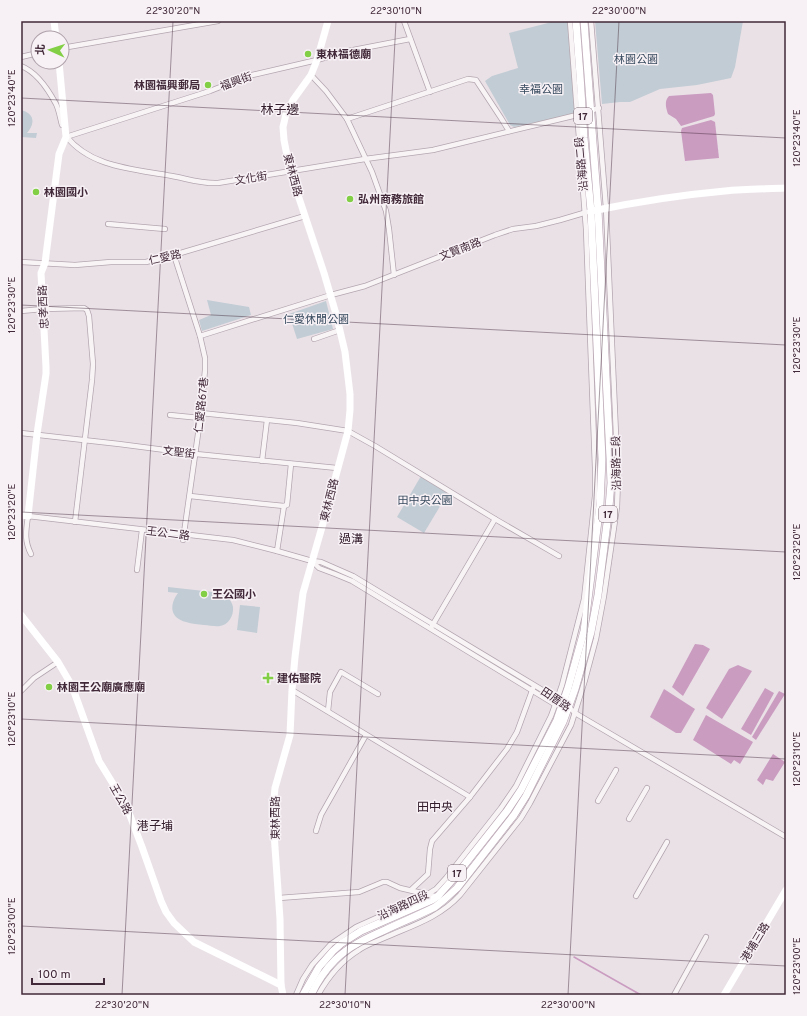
<svg xmlns="http://www.w3.org/2000/svg" width="807" height="1016" viewBox="0 0 807 1016" font-family="Overpass,'Noto Sans TC',sans-serif">
<style>
.green{fill:#c2ccd4}
.water{fill:#ca9cc0}
.lines{fill:none;stroke-linecap:round;stroke-linejoin:round}
.stream{stroke:#ca9cc0;stroke-width:1.5}
.street-casing{stroke:#b4a6af;stroke-width:6}
.primary-casing{stroke:#b6a0af;stroke-width:8}
.street{stroke:#f8f4f6;stroke-width:4.5}
.secondary{stroke:#fff;stroke-width:7}
.primary{stroke:#fff;stroke-width:7}
.ticks{fill:none;stroke:#422939;stroke-width:1;stroke-opacity:0.45}
.poi-dot{fill:#82cf45;stroke:#f7f1f5;stroke-width:1.5}
.labels{text-anchor:middle;stroke-width:3;stroke-linejoin:round;paint-order:stroke}
.shield{fill:#f7f1f5;stroke:#786571;stroke-width:1}
.shield-label{font-size:10px;font-weight:bold;fill:#422939}
.poi-label{font-size:11px;font-weight:bold;fill:#422939;stroke:#f7f1f5;text-anchor:start}
.park-label{font-size:11px;fill:#36495d;stroke:#f7f1f5}
.street-label{font-size:11px;fill:#422939;stroke:#f7f1f5}
.neighbourhood-label{font-size:12px;fill:#321b2a;stroke:#f7f1f5}
.quarter-label{font-size:13px;fill:#321b2a;stroke:#f7f1f5}
.neatline{fill:none;stroke:#422939;stroke-width:1.5}
.ticks-label{font-size:10px;text-anchor:middle;fill:#422939}
</style>
<rect width="100%" height="100%" fill="#eae1e7"/>
<g class="green">
<polygon points="553,21 568,21 575,110 574,112 570,115 514,127 510,125 485,81 492,76 518,68 509,33 548,23"/>
<polygon points="595,21 743,21 735,67 731,78 697,85 660,89 630,102 620,102 602,104"/>
<path d="M21,110C34,113 36,123 27,133H37L36,138L21,137Z"/>
<polygon points="207,300 249,307 251,315 202,331 199,320 211,315"/>
<polygon points="326,301 333,329 297,339 289,314"/>
<polygon points="421,476 448,493 424,533 397,517"/>
<path d="M168,587L222,593C227,596 232,601 233,607C234,616 228,625 220,626C215,627 209,625 204,625C198,624 192,624 186,622C170,618 169,605 178,593L168,592Z"/>
<polygon points="240,605 260,607 257,633 237,630"/>
</g>
<g class="water">
<path d="M711,93L713,95L715,114L714,116L681,126L676,119L668,114C666,108 664,101 669,96Z"/>
<polygon points="711,120 715,122 719,158 685,161 681,131 682,128"/>
<polygon points="695,644 703,645 710,649 683,696 672,687"/>
<polygon points="738,665 752,671 722,719 706,708 729,669"/>
<polygon points="765,688 774,693 751,735 741,729"/>
<polygon points="664,689 695,709 681,733 676,733 650,717"/>
<polygon points="779,691 785,694 756,740 752,737"/>
<polygon points="706,715 753,742 740,764 734,760 731,764 693,740"/>
<polygon points="773,754 785,762 773,781 766,779 763,785 757,780"/>
</g>
<g class="lines">
<polyline class="stream" points="574,957 641,995"/>
<defs>
<g id="street">
<polyline points="404,21 430,92"/>
<polyline points="62,48 218,21"/>
<polyline points="21,57 38,53"/>
<path d="M21,66C37,72 48,89 56,104C59,110 60,118 62,125"/>
<polyline points="311,75 326,91 347,119 372,172 386,211 389,229 394,275"/>
<polyline points="347,119 468,79 476,80 501,118 509,131"/>
<path d="M66,136C91,168 135,169 172,176C188,179 203,184 218,183L365,159L433,150L577,115L599,108"/>
<polyline points="66,137 210,91 248,76 317,60 348,51 410,39"/>
<polyline points="108,224 165,229"/>
<polyline points="174,255 200,336 205,358 205,370 201,413 183,540"/>
<polyline points="21,262 75,265 111,262 146,262 174,255 305,216"/>
<polyline points="21,311 43,309 84,308 87,310 89,316 93,364 92,380 75,522"/>
<polyline points="200,336 331,295 365,286 495,235 513,229 536,226 560,220 587,212"/>
<polyline points="314,339 340,330"/>
<polyline points="201,413 297,423 348,431 375,446 495,519 559,556"/>
<polyline points="170,415 200,418"/>
<polyline points="21,433 119,444 196,454 337,468"/>
<polyline points="262,461 267,420"/>
<polyline points="190,496 245,502 284,506 287,505 291,464"/>
<polyline points="277,551 284,506"/>
<path d="M31,554C24,540 26,531 28,516L233,540L277,551L312,561L321,562L353,576L559,700"/>
<polyline points="312,561 319,568 335,574 352,581 556,705"/>
<polyline points="137,570 142,530"/>
<polyline points="432,626 495,519"/>
<polyline points="292,690 470,797"/>
<polyline points="21,691 34,678 58,662"/>
<polyline points="567,705 575,713 786,837"/>
<polyline points="328,711 330,692 341,672 378,694"/>
<polyline points="598,801 616,770"/>
<polyline points="629,819 647,788"/>
<polyline points="316,831 321,815 366,735"/>
<polyline points="411,890 428,874 430,849 432,841 470,797 507,749 517,732 533,688"/>
<polyline points="636,896 667,842"/>
<polyline points="279,898 359,892 383,882 387,882 400,888 439,897"/>
<polyline points="296,995 303,979 312,965 331,944 356,927 423,897 436,889 446,878 501,808 516,786 551,716 555,705 562,685 584,599 595,496 595,468 586,229 570,21"/>
<path d="M318,995C328,977 341,961 359,950C366,945 375,942 384,938C411,926 439,918 460,895L521,818L530,803L571,725L585,680L596,639L604,596L617,507L618,480L606,208L591,21"/>
<polyline points="674,995 706,937"/>
</g>
<g id="primary">
<polyline points="303,995 319,967 333,951 342,943 361,931 432,900 438,896 454,878 507,811 521,790 557,720 568,688 584,631 600,505 602,459 591,211 584,138 580,75 576,21"/>
<path d="M311,995C317,982 325,970 335,960C349,946 367,938 385,930C402,922 419,915 435,907L445,899L457,888L514,815L526,796L563,722L575,689L591,632L598,595L609,507L611,483L610,458L598,210L584,21"/>
</g>
</defs>
<use href="#street" class="street-casing"/>
<use href="#primary" class="primary-casing"/>
<use href="#street" class="street"/>
<g class="secondary">
<polyline points="54,21 56,38"/>
<path d="M592,211C636,202 680,195 725,191C745,189 766,189 786,188"/>
<polyline points="21,515 28,516 37,434 46,374 46,367 41,273 45,263 59,154 66,137 59,62"/>
<polyline points="21,615 58,662 72,686 99,761 126,805 142,847 161,901 166,912 174,923 194,942 281,985"/>
<polyline points="283,995 281,985 280,919 274,833 274,798 275,788 290,735 292,690 295,657 303,593 322,527 348,431 350,410 350,394 345,352 336,314 324,273 290,171 284,140 283,127 286,114 293,100 311,75 317,60 328,21"/>
<polyline points="724,995 786,890"/>
</g>
<use href="#primary" class="primary"/>
</g>
<path class="ticks" d="M21,98L786,138M21,305L786,345M21,512L786,552M21,719L786,759M21,926L786,966M122,995L173,21M345,995L396,21M568,995L619,21"/>
<g class="poi-dot">
<circle cx="308" cy="54" r="4"/>
<circle cx="208" cy="85" r="4"/>
<circle cx="36" cy="192" r="4"/>
<circle cx="350" cy="199" r="4"/>
<circle cx="204" cy="594" r="4"/>
<path d="M266 672h4v4h4v4h-4v4h-4v-4h-4v-4h4z"/>
<circle cx="49" cy="687" r="4"/>
</g>
<g class="labels">
<g class="shield">
<rect x="574" y="108" width="18" height="16" rx="3"/>
<rect x="599" y="506" width="18" height="16" rx="3"/>
<rect x="448" y="865" width="18" height="16" rx="3"/>
</g>
<g class="shield-label">
<text x="583" y="120">17</text>
<text x="608" y="518">17</text>
<text x="457" y="877">17</text>
</g>
<g class="poi-label">
<text x="316" y="58">東林福德廟</text>
<text x="200" y="89" text-anchor="end">林園福興郵局</text>
<text x="44" y="196">林園國小</text>
<text x="358" y="203">弘州商務旅館</text>
<text x="212" y="598">王公國小</text>
<text x="277" y="682">建佑醫院</text>
<text x="57" y="691">林園王公廟廣應廟</text>
</g>
<g class="park-label">
<text x="636" y="63">林園公園</text>
<text x="541" y="93">幸福公園</text>
<text x="316" y="323">仁愛休閒公園</text>
<text x="425" y="504">田中央公園</text>
</g>
<g class="street-label">
<text transform="translate(236 81) rotate(-20)" y="4">福興街</text>
<text transform="translate(581 164) rotate(-95)" y="4">沿海路二段</text>
<text transform="translate(293 175) rotate(75)" y="4">東林西路</text>
<text transform="translate(251 178) rotate(-9)" y="4">文化街</text>
<text transform="translate(460 249) rotate(-21)" y="4">文賢南路</text>
<text transform="translate(165 257) rotate(-13)" y="4">仁愛路</text>
<text transform="translate(43 307) rotate(-93)" y="4">忠孝西路</text>
<text transform="translate(201 405) rotate(-84)" y="4">仁愛路67巷</text>
<text transform="translate(179 452) rotate(7)" y="4">文聖街</text>
<text transform="translate(616 463) rotate(-91)" y="4">沿海路三段</text>
<text transform="translate(329 500) rotate(-76)" y="4">東林西路</text>
<text transform="translate(168 533) rotate(7)" y="4">王公二路</text>
<text transform="translate(556 699) rotate(34)" y="4">田厝路</text>
<text transform="translate(121 799) rotate(61)" y="4">王公路</text>
<text transform="translate(275 818) rotate(-90)" y="4">東林西路</text>
<text transform="translate(403 905) rotate(-25)" y="4">沿海路四段</text>
<text transform="translate(755 942) rotate(-59)" y="4">港埔三路</text>
</g>
<g class="neighbourhood-label">
<text x="351" y="543">過溝</text>
<text x="435" y="811">田中央</text>
<text x="155" y="830">港子埔</text>
</g>
<g class="quarter-label">
<text x="280" y="114">林子邊</text>
</g>
</g>
<rect width="807" height="1016" fill="none" stroke="#f7f1f5" stroke-width="44"/>
<g transform="translate(50 50) rotate(273)"><circle r="19" fill="#f7f1f5" stroke="#afa1aa"/>
<path d="M0-3L7 15L0 10L-7 15Z" fill="#82cf45"/>
<text y="-6" font-size="11" font-weight="bold" text-anchor="middle" fill="#422939">北</text>
</g>
<path d="M32 978v6h72v-6" fill="none" stroke="#422939" stroke-width="2"/>
<text x="38" y="978" font-size="12" fill="#422939" stroke="#f7f1f5" stroke-width="3" paint-order="stroke">100 m</text>
<rect x="22" y="22" width="763" height="972" class="neatline"/>
<g class="ticks-label">
<text x="173" y="14">22°30'20"N</text>
<text x="396" y="14">22°30'10"N</text>
<text x="619" y="14">22°30'00"N</text>
<text transform="translate(11 98) rotate(-90)" y="4">120°23'40"E</text>
<text transform="translate(796 138) rotate(-90)" y="4">120°23'40"E</text>
<text transform="translate(11 305) rotate(-90)" y="4">120°23'30"E</text>
<text transform="translate(796 345) rotate(-90)" y="4">120°23'30"E</text>
<text transform="translate(11 512) rotate(-90)" y="4">120°23'20"E</text>
<text transform="translate(796 552) rotate(-90)" y="4">120°23'20"E</text>
<text transform="translate(11 719) rotate(-90)" y="4">120°23'10"E</text>
<text transform="translate(796 759) rotate(-90)" y="4">120°23'10"E</text>
<text transform="translate(11 926) rotate(-90)" y="4">120°23'00"E</text>
<text transform="translate(796 966) rotate(-90)" y="4">120°23'00"E</text>
<text x="122" y="1008">22°30'20"N</text>
<text x="345" y="1008">22°30'10"N</text>
<text x="568" y="1008">22°30'00"N</text>
</g>
</svg>
